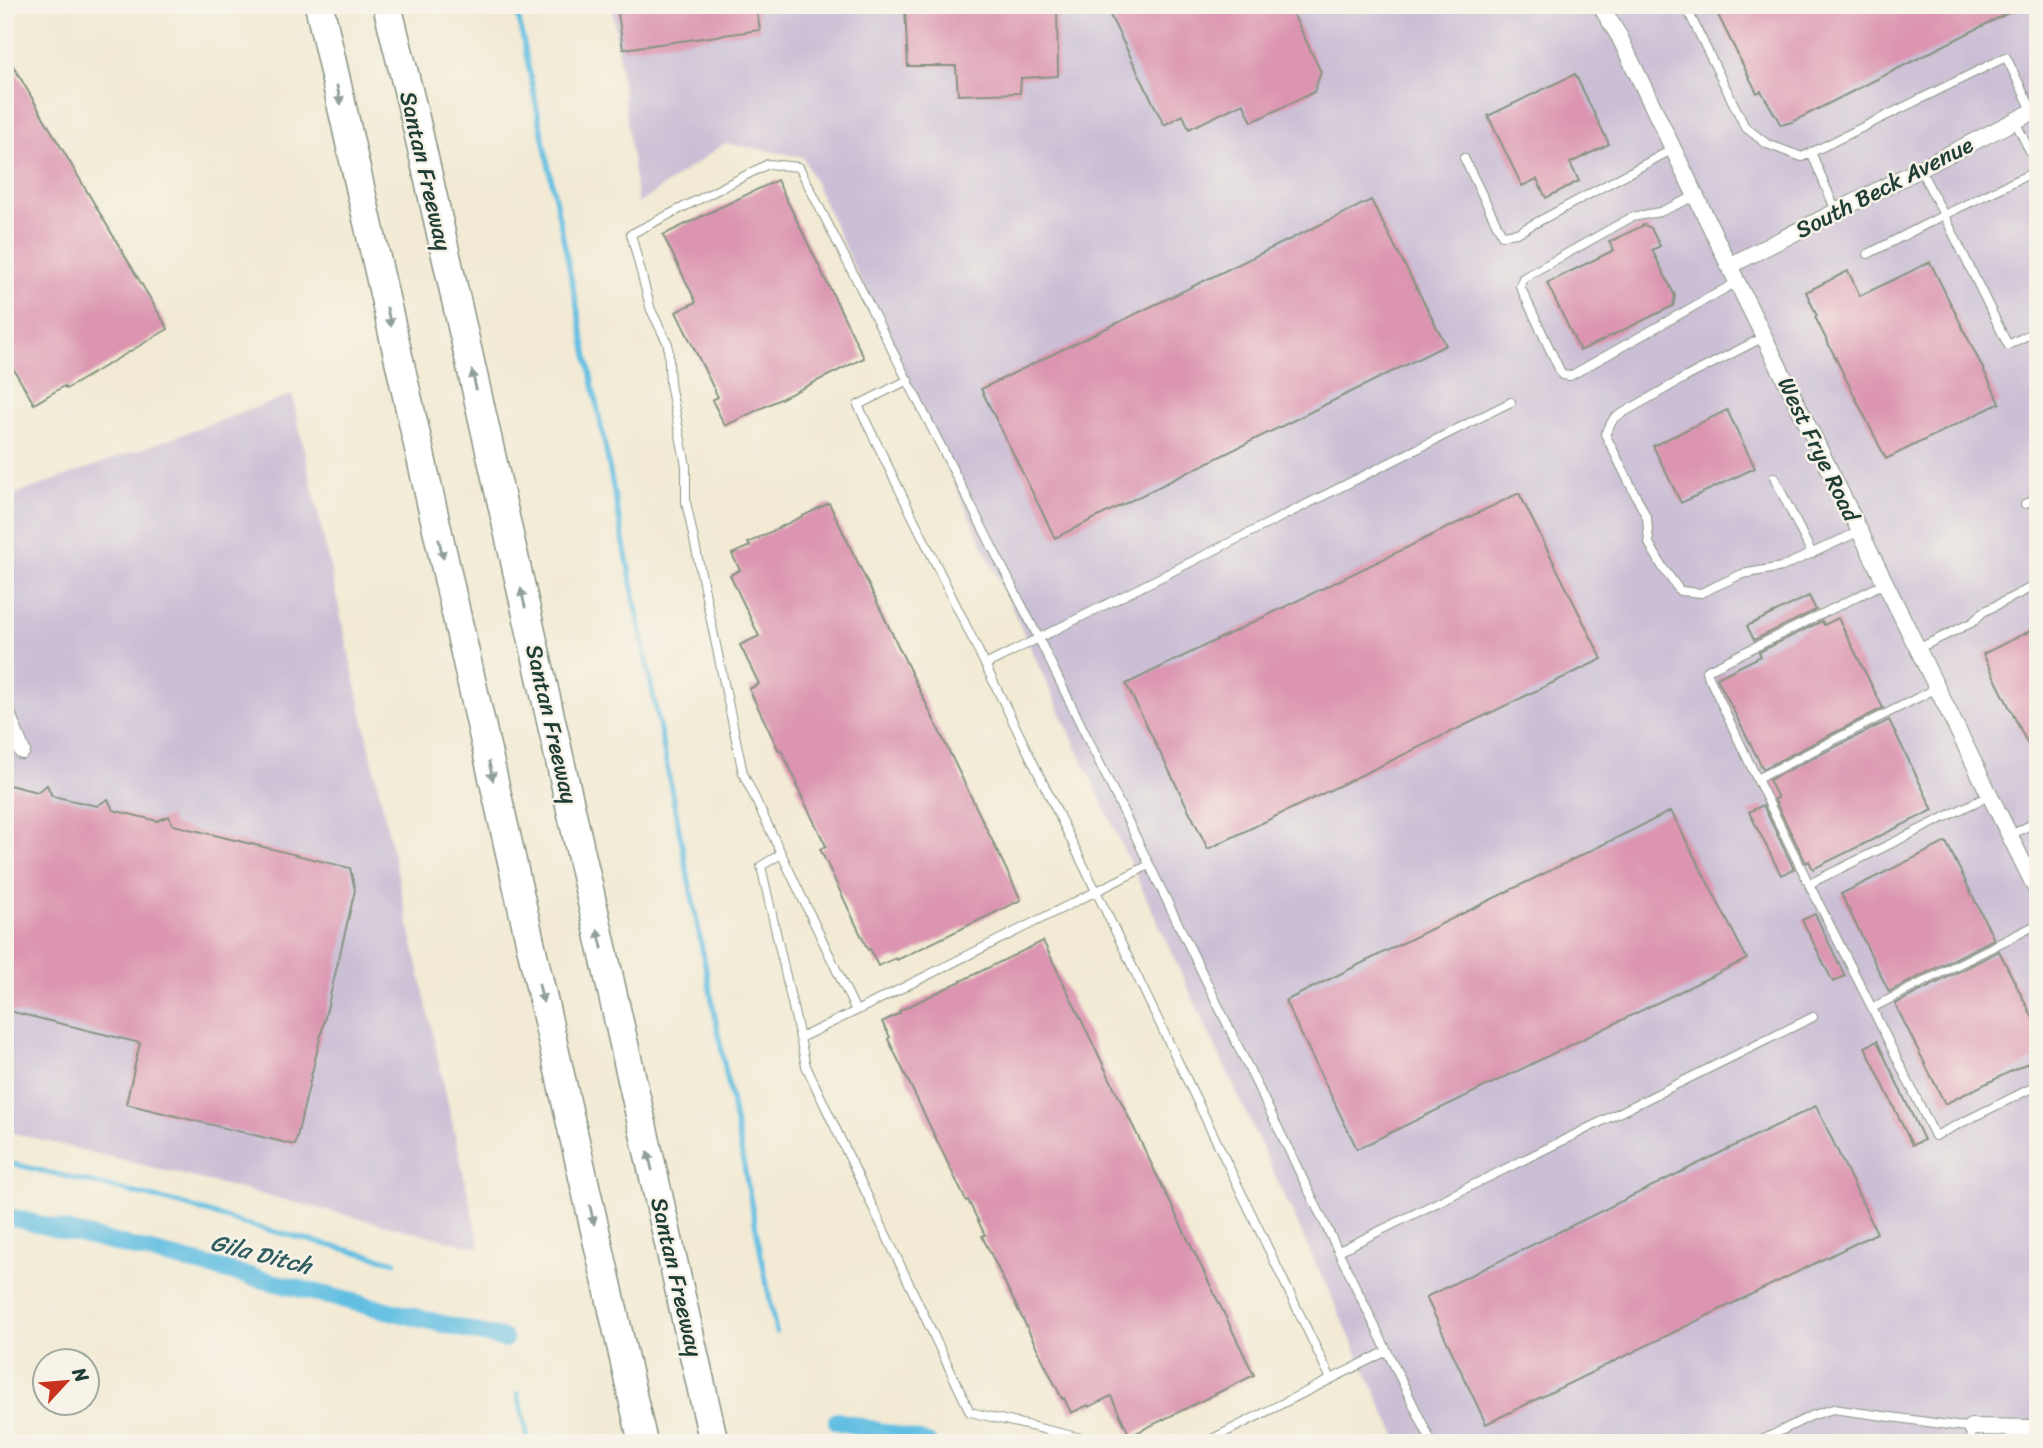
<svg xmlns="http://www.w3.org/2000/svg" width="2043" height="1448" viewBox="0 0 2043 1448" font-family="Sriracha,sans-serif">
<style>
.industrial{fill:#cbbfd5}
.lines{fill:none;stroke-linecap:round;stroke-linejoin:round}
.stream{stroke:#64bfe2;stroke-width:5}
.canal{stroke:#64bfe2;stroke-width:18}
.building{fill:#db95b0}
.service-casing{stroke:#889484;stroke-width:10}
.minor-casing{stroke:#889484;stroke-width:18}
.motorway-casing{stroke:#889484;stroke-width:31}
.service{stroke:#fff;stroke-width:8}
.minor{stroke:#fff;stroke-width:16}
.motorway{stroke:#fff;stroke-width:28}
.oneway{fill:#8f9e9a}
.labels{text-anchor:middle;stroke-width:5;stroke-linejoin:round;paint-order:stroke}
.street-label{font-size:23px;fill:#1f3d34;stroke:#f7f3e8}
.water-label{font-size:24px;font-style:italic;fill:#305e60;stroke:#f7f3e8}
</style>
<rect width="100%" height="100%" fill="#f7f3e8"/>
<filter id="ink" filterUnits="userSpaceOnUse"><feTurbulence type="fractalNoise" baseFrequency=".0143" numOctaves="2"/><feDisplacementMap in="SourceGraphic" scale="14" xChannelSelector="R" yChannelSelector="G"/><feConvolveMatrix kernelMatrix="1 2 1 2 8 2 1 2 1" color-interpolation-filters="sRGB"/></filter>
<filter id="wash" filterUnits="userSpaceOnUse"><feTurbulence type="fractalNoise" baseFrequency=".00686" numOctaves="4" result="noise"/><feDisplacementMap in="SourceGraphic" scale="28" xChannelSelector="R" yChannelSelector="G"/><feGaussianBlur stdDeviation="1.57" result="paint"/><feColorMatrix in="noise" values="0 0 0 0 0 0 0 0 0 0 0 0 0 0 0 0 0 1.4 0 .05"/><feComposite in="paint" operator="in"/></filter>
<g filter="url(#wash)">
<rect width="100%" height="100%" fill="#f2ead4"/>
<g class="industrial">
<polygon points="612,5 2038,5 2038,1443 1399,1443 803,157 725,143 638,204"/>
<polygon points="292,395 480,1248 5,1131 5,498"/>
</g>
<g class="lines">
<g class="stream">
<polyline points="516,5 603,435 776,1332"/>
<polyline points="5,1162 181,1204 244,1224 396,1262"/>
<polyline points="518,1394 529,1443"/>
</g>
<g class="canal">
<polyline points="5,1216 504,1339"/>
<polyline points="837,1421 928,1443"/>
</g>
</g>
<g id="blocks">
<g class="building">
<polygon points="617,5 756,5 760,30 623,49"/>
<polygon points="921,5 1057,5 1058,76 1021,78 1020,93 958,95 956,66 908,66 905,9 919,8"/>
<polygon points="1105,5 1289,5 1321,72 1314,92 1252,122 1243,103 1189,129 1183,115 1164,125"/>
<polygon points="1713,5 2024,5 1792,122 1781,125 1761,91 1757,93"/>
<polygon points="5,52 168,329 66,389 64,386 34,404 14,370 12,371 5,360"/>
<polygon points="1575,74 1609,144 1570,163 1579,181 1546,198 1537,179 1522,186 1488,116"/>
<polygon points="777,180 864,358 725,426 712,400 718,397 676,312 696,302 663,235"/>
<polygon points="1371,200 1446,345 1055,538 981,389"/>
<polygon points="1644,225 1651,228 1660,246 1652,250 1675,296 1673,306 1580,351 1547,283 1614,250 1609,242"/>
<polygon points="1930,262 2000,403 1886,459 1815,317 1817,316 1806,292 1848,271 1860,296"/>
<polygon points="1727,410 1755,468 1681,503 1653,446"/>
<polygon points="1519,493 1602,659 1208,849 1126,684"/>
<polygon points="829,503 1021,900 897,960 896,958 878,966 870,949 868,950 820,849 826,846 796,785 798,784 781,750 779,751 749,689 759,684 740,645 759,636 730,575 740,570 732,554 750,546 748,543"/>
<polygon points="1809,596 1816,610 1754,640 1747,626"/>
<polygon points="1838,618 1883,708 1763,769 1717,678 1761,656 1759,652 1822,621 1824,625"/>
<polygon points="2038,627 2038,765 1983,654"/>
<polygon points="1889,720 1933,810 1813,869 1809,861 1806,863 1774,799 1778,798 1769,780"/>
<polygon points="5,784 37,792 47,785 52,796 97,806 108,799 113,810 157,821 169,816 173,825 350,868 355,890 295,1145 126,1104 140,1043 5,1010"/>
<polygon points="1763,805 1794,869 1781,875 1749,812"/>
<polygon points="1671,811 1747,959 1357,1149 1285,1001"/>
<polygon points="1946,842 1994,939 1889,992 1841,894"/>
<polygon points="1815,914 1845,976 1833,982 1802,920"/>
<polygon points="1043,941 1254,1375 1130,1436 1111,1396 1089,1407 1088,1405 1071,1413 1064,1398 1062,1399 982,1236 985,1235 968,1200 966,1201 888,1039 890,1037 882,1022 900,1013 899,1011"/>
<polygon points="1999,951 2038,1028 2038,1058 1945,1104 1895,1004"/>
<polygon points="1877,1041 1924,1140 1912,1145 1865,1047"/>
<polygon points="1816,1106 1877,1233 1486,1424 1426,1297"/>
</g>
</g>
</g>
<g filter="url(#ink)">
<use href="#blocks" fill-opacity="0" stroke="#889484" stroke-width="2"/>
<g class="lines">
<defs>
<g id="service">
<polyline points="1685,5 1745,127 1767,144 1802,157 2006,57 2033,112"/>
<polyline points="2015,121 2038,168"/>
<polyline points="1811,152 1836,211"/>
<polyline points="1464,158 1502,235 1517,233 1673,149"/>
<polyline points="1920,169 1944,215 2038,170"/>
<polyline points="1696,196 1660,212 1632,217 1523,278 1520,286 1562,375 1570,376 1737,282"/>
<polyline points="1868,254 1944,215 2008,345 2038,330"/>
<polyline points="1764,337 1686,377 1614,418 1605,434 1647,518 1649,543 1663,568 1680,591 1701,593 1742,574 1782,567 1860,531"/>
<polyline points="908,380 858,405 1096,891 1331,1379"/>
<polyline points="1774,477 1812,554"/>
<polyline points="2025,504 2038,498"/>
<polyline points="1885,583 1706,671 1757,779 1937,688"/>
<polyline points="1917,649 1973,622 1983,612 2038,584"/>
<polyline points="985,665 1511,402"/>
<polyline points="1757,779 1809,884 1990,795"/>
<polyline points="2009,836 2038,821"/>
<polyline points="781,854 761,866 800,1038 856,1011"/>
<polyline points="1149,865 856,1011 743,773 686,502 686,466 670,384 668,344 651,310 631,234 768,164 799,167 1039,639 1432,1443"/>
<polyline points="1809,884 1872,1008 2038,924"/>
<polyline points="1872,1008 1935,1136 2038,1085"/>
<polyline points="800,1038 806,1066 970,1412 1103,1443"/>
<polyline points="1339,1251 1813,1017"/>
<polyline points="2007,1427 2015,1443"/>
<polyline points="1204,1443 1387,1351"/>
<polyline points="1756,1443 1811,1416 1833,1409 1956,1426 1971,1427 1970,1443"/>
</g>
<g id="minor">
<polyline points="1600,5 1619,36 1737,282 2038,893"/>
<polyline points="1729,266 2038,109"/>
<polyline points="5,709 22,751"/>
<polyline points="1971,1427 2038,1428"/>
</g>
<g id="motorway">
<polyline points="319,5 643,1443"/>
<polyline points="387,5 415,118 714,1443"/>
</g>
</defs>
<use href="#service" class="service-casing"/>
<use href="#minor" class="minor-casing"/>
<use href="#motorway" class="motorway-casing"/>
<use href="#service" class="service"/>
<use href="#minor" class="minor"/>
<use href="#motorway" class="motorway"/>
</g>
<defs><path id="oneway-solid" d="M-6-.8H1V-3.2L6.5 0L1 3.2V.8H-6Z" transform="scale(1.75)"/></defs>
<g class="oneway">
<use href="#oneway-solid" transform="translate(339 95) rotate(77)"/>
<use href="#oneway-solid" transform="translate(389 317) rotate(77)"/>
<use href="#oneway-solid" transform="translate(474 380) rotate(-103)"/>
<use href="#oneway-solid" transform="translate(441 549) rotate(77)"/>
<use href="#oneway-solid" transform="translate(523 598) rotate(-103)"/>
<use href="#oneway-solid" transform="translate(491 771) rotate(77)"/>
<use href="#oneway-solid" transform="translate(600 939) rotate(-103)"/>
<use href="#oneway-solid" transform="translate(541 993) rotate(77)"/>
<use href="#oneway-solid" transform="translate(650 1161) rotate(-103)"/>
<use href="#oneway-solid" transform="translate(592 1215) rotate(77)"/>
</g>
</g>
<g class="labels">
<g class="street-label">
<text transform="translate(426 171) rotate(77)" y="8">Santan Freeway</text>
<text transform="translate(1884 187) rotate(-27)" y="8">South Beck Avenue</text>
<text transform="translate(1819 449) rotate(64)" y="8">West Frye Road</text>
<text transform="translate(552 724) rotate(77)" y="8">Santan Freeway</text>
<text transform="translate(677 1277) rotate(77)" y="8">Santan Freeway</text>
</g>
<g class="water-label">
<text transform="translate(261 1254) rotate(14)" y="8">Gila Ditch</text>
</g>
</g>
<rect width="2043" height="1448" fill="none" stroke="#f7f3e8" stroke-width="28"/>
<g transform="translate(66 1382) rotate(64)"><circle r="33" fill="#f7f3e8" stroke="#a1aaa0" stroke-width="2"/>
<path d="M0-5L12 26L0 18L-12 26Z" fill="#c8321e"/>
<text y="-10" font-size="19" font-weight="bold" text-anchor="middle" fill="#1f3d34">N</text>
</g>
</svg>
